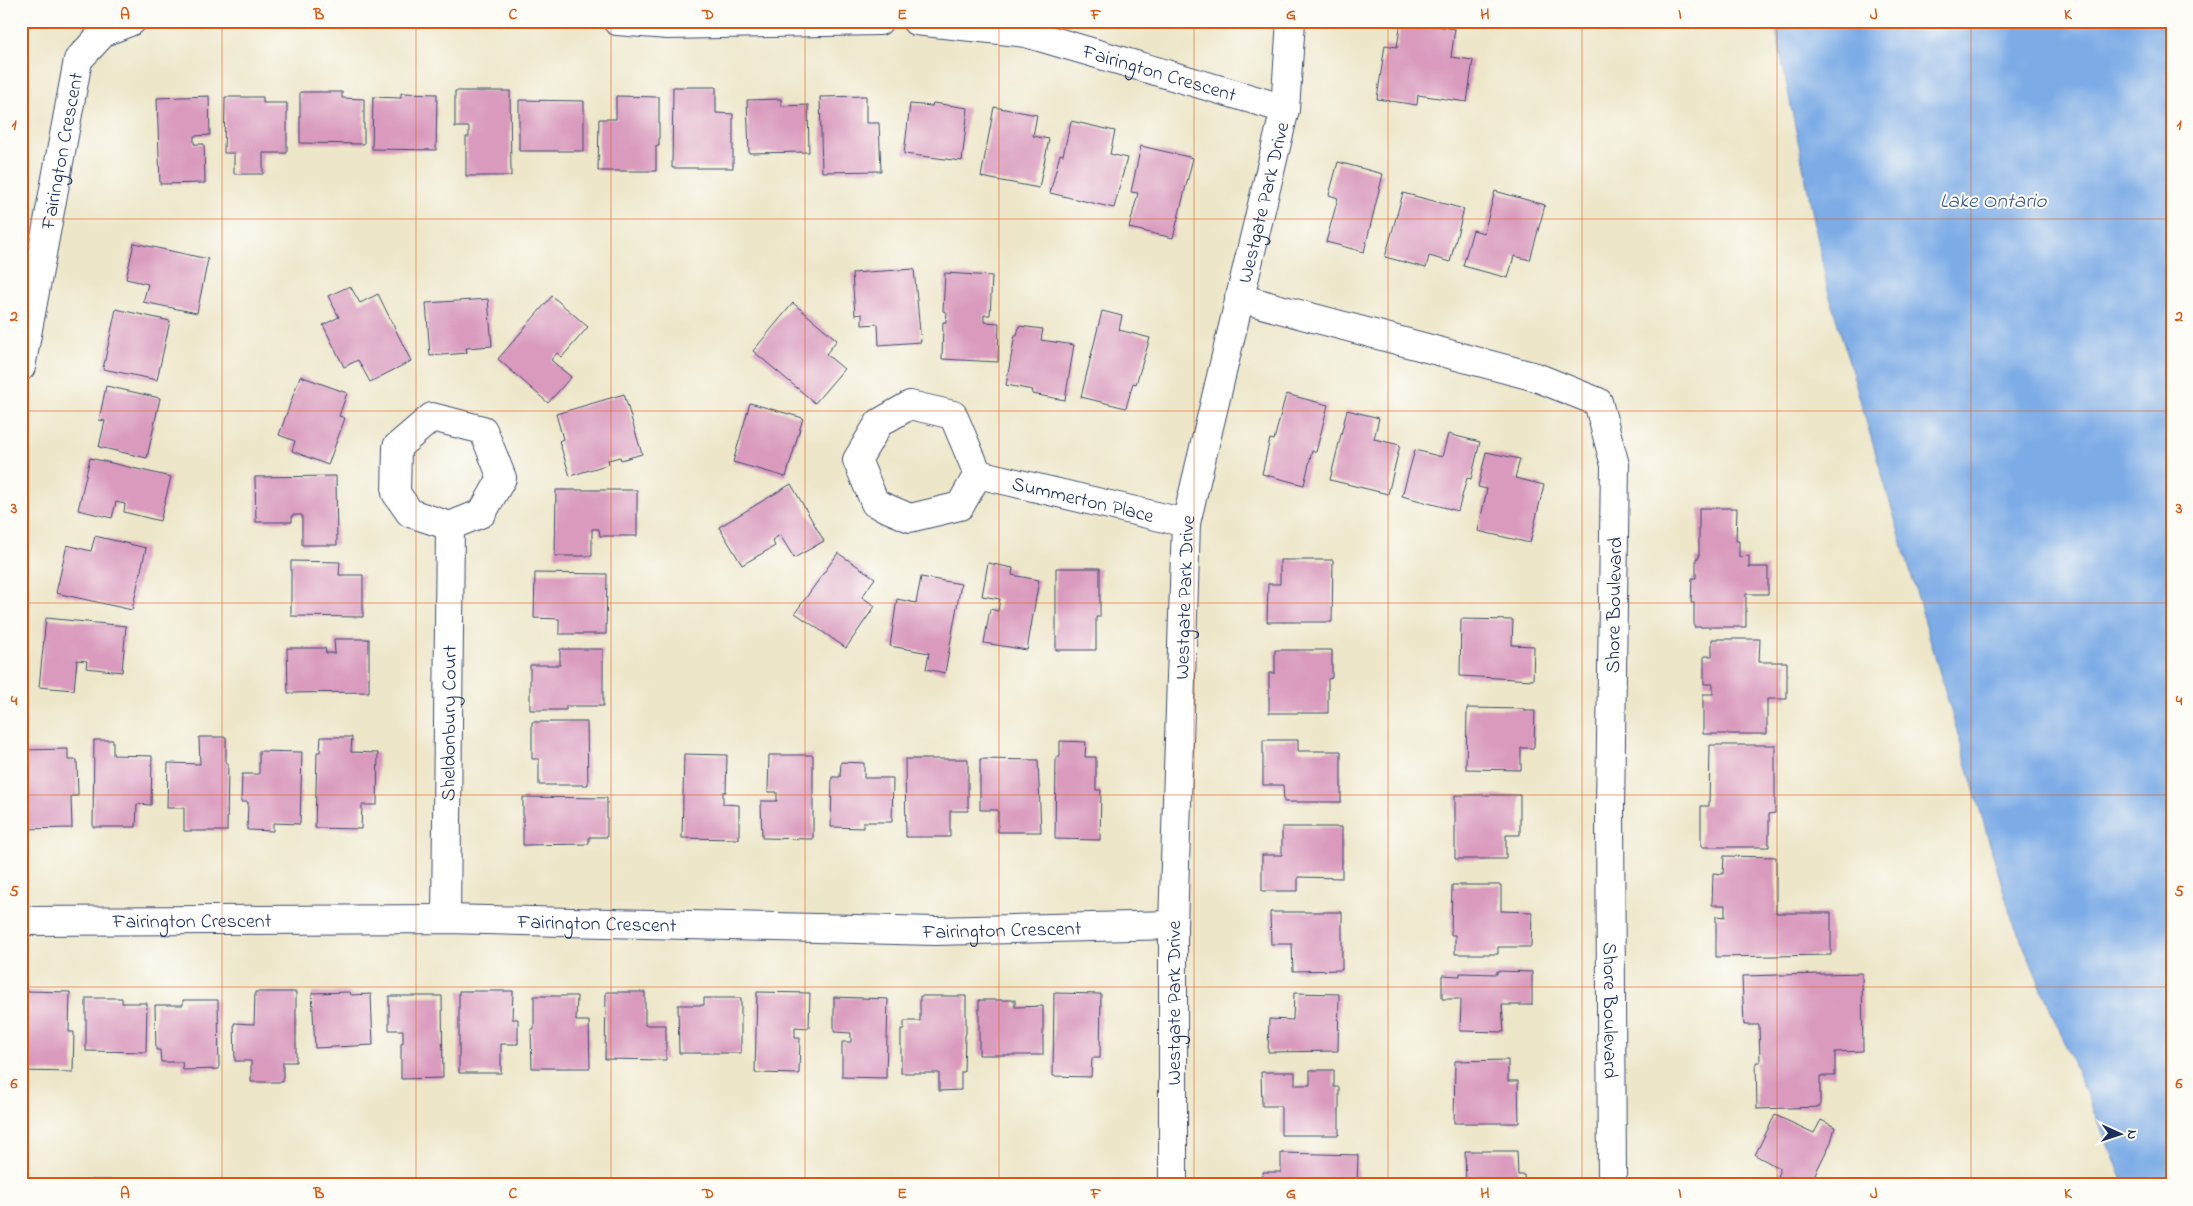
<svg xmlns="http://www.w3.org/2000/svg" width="2193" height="1206" viewBox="0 0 2193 1206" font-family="'Indie Flower',sans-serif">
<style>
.water{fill:#7cabe6;stroke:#4c6da2}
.building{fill:#d99abd}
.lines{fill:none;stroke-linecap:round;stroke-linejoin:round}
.minor-casing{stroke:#3a4a6e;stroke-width:30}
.minor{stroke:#fff;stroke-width:28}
.grid{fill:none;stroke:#de5710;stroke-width:1;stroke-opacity:0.55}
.labels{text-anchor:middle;stroke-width:4;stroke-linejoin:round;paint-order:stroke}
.street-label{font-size:20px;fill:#1b2f5e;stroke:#fdfcf7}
.water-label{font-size:21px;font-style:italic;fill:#3d5a8e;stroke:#fdfcf7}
.neatline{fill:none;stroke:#de5710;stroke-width:2}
.grid-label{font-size:16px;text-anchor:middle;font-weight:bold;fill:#de5710}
</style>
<rect width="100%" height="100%" fill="#fdfcf7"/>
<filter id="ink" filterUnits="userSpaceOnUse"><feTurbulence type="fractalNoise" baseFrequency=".02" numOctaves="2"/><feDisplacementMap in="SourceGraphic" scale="10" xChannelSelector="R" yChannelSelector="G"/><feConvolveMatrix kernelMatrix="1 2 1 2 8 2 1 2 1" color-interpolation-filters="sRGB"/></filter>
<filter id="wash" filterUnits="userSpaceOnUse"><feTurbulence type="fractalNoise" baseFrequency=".0096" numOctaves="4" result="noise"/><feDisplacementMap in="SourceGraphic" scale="20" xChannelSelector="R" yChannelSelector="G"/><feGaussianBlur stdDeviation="1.12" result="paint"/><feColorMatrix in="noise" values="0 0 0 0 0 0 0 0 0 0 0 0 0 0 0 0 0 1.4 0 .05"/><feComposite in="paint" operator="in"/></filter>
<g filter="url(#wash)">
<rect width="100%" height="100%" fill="#ede6c9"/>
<polygon class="water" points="1774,21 2172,21 2172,1185 2125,1185 2011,916 1828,290"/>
<g id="blocks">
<g class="building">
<polygon points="1401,21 1455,29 1451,57 1473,60 1467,102 1418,95 1417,105 1377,99 1385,45 1397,47"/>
<polygon points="673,87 716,87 716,113 733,114 733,168 672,168"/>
<polygon points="455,91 510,91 511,176 466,176 466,137 469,137 469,127 455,127"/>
<polygon points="300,92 342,92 342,98 364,99 364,144 300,143"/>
<polygon points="401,93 437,94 436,150 372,149 373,97 401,98"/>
<polygon points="209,96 210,135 194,136 194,144 204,144 205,183 160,184 157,98"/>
<polygon points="616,96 659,97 659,146 656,146 656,171 598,171 599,119 616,119"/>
<polygon points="866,96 866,123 879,123 881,171 822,172 820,97"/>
<polygon points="225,97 263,97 263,103 287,103 287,153 263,153 263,174 234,174 234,153 224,153"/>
<polygon points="781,99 781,106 808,105 809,152 749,153 747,100"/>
<polygon points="519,100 584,101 584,151 519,151"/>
<polygon points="933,103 968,108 962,161 904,154 910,104 932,106"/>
<polygon points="994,107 1037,115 1033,136 1049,139 1039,188 981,177"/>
<polygon points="1071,121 1115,131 1110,154 1127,158 1114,208 1050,193 1060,154 1063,155"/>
<polygon points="1141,146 1193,158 1173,238 1129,228 1138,193 1131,192"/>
<polygon points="1338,162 1383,174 1364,252 1326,242 1338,198 1329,195"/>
<polygon points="1495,191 1545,205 1530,260 1514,256 1508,278 1463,266 1473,230 1484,233"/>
<polygon points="1403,193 1464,209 1450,262 1429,256 1426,268 1385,257"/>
<polygon points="134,243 208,259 197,313 143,302 148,284 126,279"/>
<polygon points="914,269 921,342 879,345 878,324 862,325 862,314 855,315 852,273"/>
<polygon points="945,273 992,276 990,315 984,315 984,322 999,323 998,362 942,359 943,322 946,322 947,312 943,311"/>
<polygon points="350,286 360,303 378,294 411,361 370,382 358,360 344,367 323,325 339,317 328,296"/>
<polygon points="552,296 588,327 562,357 557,353 551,360 571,377 548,403 498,359"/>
<polygon points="488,299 492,346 466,348 467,353 430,356 426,303"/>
<polygon points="793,303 837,340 826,354 844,369 815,403 753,351"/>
<polygon points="116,309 170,321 157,380 103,369"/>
<polygon points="1102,311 1122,316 1119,330 1150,338 1136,384 1133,383 1126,408 1081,397"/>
<polygon points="1019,326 1043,329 1041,340 1074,345 1065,400 1032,394 1033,390 1006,385 1015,335 1017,336"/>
<polygon points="300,376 347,393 339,416 345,418 328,465 292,451 295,441 279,435"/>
<polygon points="106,386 160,398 147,458 99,447 105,421 99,420"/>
<polygon points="624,394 642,454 621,460 620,457 608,460 609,464 570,476 559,441 563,439 556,414"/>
<polygon points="1286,394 1328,405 1316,452 1312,451 1304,485 1262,474 1270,439 1274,440"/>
<polygon points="750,403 803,418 786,477 733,462"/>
<polygon points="1347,410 1379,418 1374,439 1400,445 1388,494 1330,480"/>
<polygon points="1448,434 1480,442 1471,479 1467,478 1458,511 1402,496 1415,450 1442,457"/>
<polygon points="1486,452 1520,459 1515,478 1544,485 1530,543 1478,531 1487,489 1478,487"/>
<polygon points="90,458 171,477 160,521 124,512 125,504 116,502 112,518 78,510"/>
<polygon points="336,476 337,545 302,545 302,515 292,515 292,522 256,522 255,477"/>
<polygon points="791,484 824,541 794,558 780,535 772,540 775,546 742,565 719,527"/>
<polygon points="556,490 637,490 637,536 600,536 599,529 592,529 592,556 555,556"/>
<polygon points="1699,508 1737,508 1736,541 1739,541 1739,557 1749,556 1749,567 1768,567 1768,594 1746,594 1746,627 1694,627 1694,603 1691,603 1692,578 1696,578 1696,558 1699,558"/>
<polygon points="95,536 146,548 132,610 56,593 67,545 91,551"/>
<polygon points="838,553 875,578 862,597 875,606 846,648 795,613"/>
<polygon points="1280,560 1333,560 1332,622 1267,622 1268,584 1280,584"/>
<polygon points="291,561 340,562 339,575 363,575 363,617 291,616"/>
<polygon points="988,563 1013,568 1012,575 1039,580 1027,650 984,643 990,609 998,611 1000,599 982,596"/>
<polygon points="1056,568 1100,568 1100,617 1096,617 1096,650 1056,650"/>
<polygon points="535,573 607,574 606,634 559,634 559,619 534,618"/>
<polygon points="921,577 961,584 945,673 926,669 929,653 890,646 897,599 916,603"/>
<polygon points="46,618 126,626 122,672 86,668 87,661 77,660 74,690 39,687"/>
<polygon points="1461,619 1513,620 1512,645 1534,646 1533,680 1460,676"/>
<polygon points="334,639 369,639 369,692 288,693 287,648 325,648 326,653 335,653"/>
<polygon points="1712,639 1760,639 1759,662 1787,662 1787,699 1767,699 1767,734 1703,734 1703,694 1713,694 1713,684 1704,684 1704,656 1712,656"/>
<polygon points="560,649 603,649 603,706 566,706 566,710 530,710 530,665 560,665"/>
<polygon points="1275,650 1332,650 1332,678 1328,679 1328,713 1269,713 1269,673 1275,673"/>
<polygon points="1467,708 1525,709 1525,711 1535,711 1534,748 1521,748 1521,770 1466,769"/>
<polygon points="532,722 587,722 588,785 539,785 539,759 532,759"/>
<polygon points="199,737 226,737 226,763 228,763 227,831 184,831 184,808 167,808 168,763 200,764"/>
<polygon points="321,737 352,737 351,752 378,753 377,805 362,805 361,829 315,828 317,752 320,752"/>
<polygon points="94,740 113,740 113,755 152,756 151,805 137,804 136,827 93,827"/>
<polygon points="1263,740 1298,740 1298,751 1341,751 1341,802 1284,802 1283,785 1263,785"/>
<polygon points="1060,741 1086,742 1085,757 1096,757 1096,790 1101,790 1100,840 1055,839 1056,757 1060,757"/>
<polygon points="1710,745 1775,745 1775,813 1769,814 1769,847 1701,847 1701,806 1709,806"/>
<polygon points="68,749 68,760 77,760 78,796 71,796 72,828 21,829 21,750"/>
<polygon points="259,751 302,752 300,824 273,823 273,831 247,830 248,802 241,802 242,774 259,774"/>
<polygon points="684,754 727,755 726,792 723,792 723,804 739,805 739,839 682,838"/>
<polygon points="769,755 813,755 813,839 762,838 761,801 777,801 777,792 768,792"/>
<polygon points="905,759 968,759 968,811 950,811 950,837 906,837"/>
<polygon points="980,759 1038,760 1041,832 998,832 998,810 980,810"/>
<polygon points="841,762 864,763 864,778 893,778 892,822 863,822 863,828 831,827 832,777 840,777"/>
<polygon points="1455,795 1520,795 1520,835 1506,835 1506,859 1455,859"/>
<polygon points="523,797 607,798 607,837 589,837 589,844 523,845"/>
<polygon points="1282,827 1342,827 1342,878 1298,877 1298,891 1262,891 1262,855 1282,855"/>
<polygon points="1724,856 1776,857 1776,913 1831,913 1831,955 1716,957 1716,916 1725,917 1725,905 1712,905 1713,873 1723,874"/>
<polygon points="1452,885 1501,885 1501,911 1532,912 1531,947 1498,947 1498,954 1455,954 1455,935 1451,935"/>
<polygon points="1270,912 1342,912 1342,970 1293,971 1292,944 1271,944"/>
<polygon points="1497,971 1532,972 1532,1005 1502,1005 1504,1032 1460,1031 1461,999 1442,999 1442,975 1460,976 1460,973 1497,974"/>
<polygon points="1862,973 1863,1051 1835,1052 1835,1076 1820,1076 1820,1107 1757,1109 1756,1062 1760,1062 1759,1025 1744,1025 1742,976"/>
<polygon points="25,991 70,992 69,1032 74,1032 73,1072 21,1071 21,1018 24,1018"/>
<polygon points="459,991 513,991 512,1019 518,1019 518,1044 501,1044 501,1073 459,1073"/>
<polygon points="255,992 296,992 296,1062 283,1062 283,1082 251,1082 251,1061 235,1061 234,1023 254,1024"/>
<polygon points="350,992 351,995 371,994 373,1045 315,1048 312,993"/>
<polygon points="606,992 645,992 645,1025 666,1025 666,1060 605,1059"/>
<polygon points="757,992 810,993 809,1028 795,1027 795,1038 800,1038 799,1074 755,1073"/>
<polygon points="1054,993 1101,994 1100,1058 1092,1058 1091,1077 1053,1076"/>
<polygon points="1294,993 1339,994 1338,1051 1268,1052 1269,1019 1293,1020"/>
<polygon points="389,996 442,996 443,1078 401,1079 401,1044 403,1043 403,1030 389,1030"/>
<polygon points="534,996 577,996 576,1021 589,1021 590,1068 532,1068 531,1029 534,1029"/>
<polygon points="920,996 966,996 966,1034 965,1035 964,1072 961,1072 961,1090 939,1091 939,1073 901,1073 901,1029 904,1029 904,1021 920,1021"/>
<polygon points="834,997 888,999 886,1078 842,1077 842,1042 851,1042 851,1033 834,1032"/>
<polygon points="86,998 122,998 122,1003 147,1003 146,1052 86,1051"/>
<polygon points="704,998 741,998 741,1053 679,1053 678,1005 704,1005"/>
<polygon points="183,1000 218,1000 219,1069 183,1070 182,1062 161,1062 160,1050 156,1050 155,1005 183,1005"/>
<polygon points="979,1000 1015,1000 1015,1007 1043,1006 1043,1055 979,1055"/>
<polygon points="1508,1060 1508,1081 1518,1081 1519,1123 1454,1123 1455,1061"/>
<polygon points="1310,1070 1334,1070 1334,1087 1339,1087 1339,1135 1281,1135 1281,1106 1262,1106 1261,1072 1295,1072 1295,1085 1310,1085"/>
<polygon points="1775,1115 1814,1133 1821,1120 1835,1127 1831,1142 1815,1174 1814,1185 1778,1185 1779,1168 1755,1155"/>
<polygon points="1465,1151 1517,1151 1518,1175 1524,1175 1525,1185 1466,1185"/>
<polygon points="1281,1153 1358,1155 1357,1185 1262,1185 1263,1172 1281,1172"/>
<rect x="89" y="1180" width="22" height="5"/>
</g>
</g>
</g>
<g filter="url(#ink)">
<use href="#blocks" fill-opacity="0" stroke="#3a4a6e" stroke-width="1"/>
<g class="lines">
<defs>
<g id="minor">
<polyline points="617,21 668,25 879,21"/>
<path id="s1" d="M916,21L1026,33L1285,109"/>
<path id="s2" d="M1239,298L1536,377L1598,402L1615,465L1610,809L1612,1185"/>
<path id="s3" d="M21,367L78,60L104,32L132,21"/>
<path id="s4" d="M978,474L960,506L910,518L875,503L857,460L879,423L910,405L953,415L978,474L1186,523"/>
<path id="s5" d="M446,919L450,526L482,513L502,478L483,430L432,417L397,447L396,493L410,513L450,526"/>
<path id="s6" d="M21,921L446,919L935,931L1173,925"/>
<path id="s7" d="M1173,1185V925L1186,523L1285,109L1291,21"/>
</g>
</defs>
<use href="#minor" class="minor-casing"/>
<use href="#minor" class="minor"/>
</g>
</g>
<path class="grid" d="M222,21V1185M416,21V1185M611,21V1185M805,21V1185M999,21V1185M1194,21V1185M1388,21V1185M1582,21V1185M1777,21V1185M1971,21V1185M21,219H2172M21,411H2172M21,603H2172M21,795H2172M21,987H2172"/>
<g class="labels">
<g class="street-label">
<text dy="7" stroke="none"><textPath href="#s1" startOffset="250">Fairington Crescent</textPath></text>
<text dy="7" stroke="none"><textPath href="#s3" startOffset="220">Fairington Crescent</textPath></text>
<text dy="7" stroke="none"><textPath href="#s7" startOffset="992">Westgate Park Drive</textPath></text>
<text dy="7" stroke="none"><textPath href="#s4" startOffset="468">Summerton Place</textPath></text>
<text dy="7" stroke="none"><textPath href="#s7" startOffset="588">Westgate Park Drive</textPath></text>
<text transform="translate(1613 605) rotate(-89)" y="7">Shore Boulevard</text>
<text dy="7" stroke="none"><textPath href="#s5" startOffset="196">Sheldonbury Court</textPath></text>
<text dy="7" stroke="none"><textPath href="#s6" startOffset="171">Fairington Crescent</textPath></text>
<text dy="7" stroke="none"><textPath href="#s6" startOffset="576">Fairington Crescent</textPath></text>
<text dy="7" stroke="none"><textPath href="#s6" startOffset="981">Fairington Crescent</textPath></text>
<text dy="7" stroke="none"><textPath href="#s7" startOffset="182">Westgate Park Drive</textPath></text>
<text dy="7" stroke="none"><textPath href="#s2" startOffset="985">Shore Boulevard</textPath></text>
</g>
<g class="water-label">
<text x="1993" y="207">Lake Ontario</text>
</g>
</g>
<rect width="2193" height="1206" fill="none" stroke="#fdfcf7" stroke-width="55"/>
<g transform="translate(2120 1134) rotate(93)" stroke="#fdfcf7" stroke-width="4" paint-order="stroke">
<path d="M0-4L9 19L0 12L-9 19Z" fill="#1b2f5e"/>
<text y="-8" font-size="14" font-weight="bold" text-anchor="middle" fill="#1b2f5e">N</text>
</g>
<rect x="28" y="28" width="2138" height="1150" class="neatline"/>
<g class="grid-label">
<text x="125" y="19">A</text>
<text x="319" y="19">B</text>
<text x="513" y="19">C</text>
<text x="708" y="19">D</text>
<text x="902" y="19">E</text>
<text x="1096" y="19">F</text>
<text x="1291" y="19">G</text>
<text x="1485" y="19">H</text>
<text x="1680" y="19">I</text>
<text x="1874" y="19">J</text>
<text x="2068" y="19">K</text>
<text x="14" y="129">1</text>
<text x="2179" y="129">1</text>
<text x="14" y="321">2</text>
<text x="2179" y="321">2</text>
<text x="14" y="513">3</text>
<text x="2179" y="513">3</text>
<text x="14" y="705">4</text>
<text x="2179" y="705">4</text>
<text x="14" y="896">5</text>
<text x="2179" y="896">5</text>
<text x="14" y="1088">6</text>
<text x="2179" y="1088">6</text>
<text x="125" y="1198">A</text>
<text x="319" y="1198">B</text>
<text x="513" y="1198">C</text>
<text x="708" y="1198">D</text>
<text x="902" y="1198">E</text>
<text x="1096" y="1198">F</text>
<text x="1291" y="1198">G</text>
<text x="1485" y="1198">H</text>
<text x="1680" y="1198">I</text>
<text x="1874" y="1198">J</text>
<text x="2068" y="1198">K</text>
</g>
</svg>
